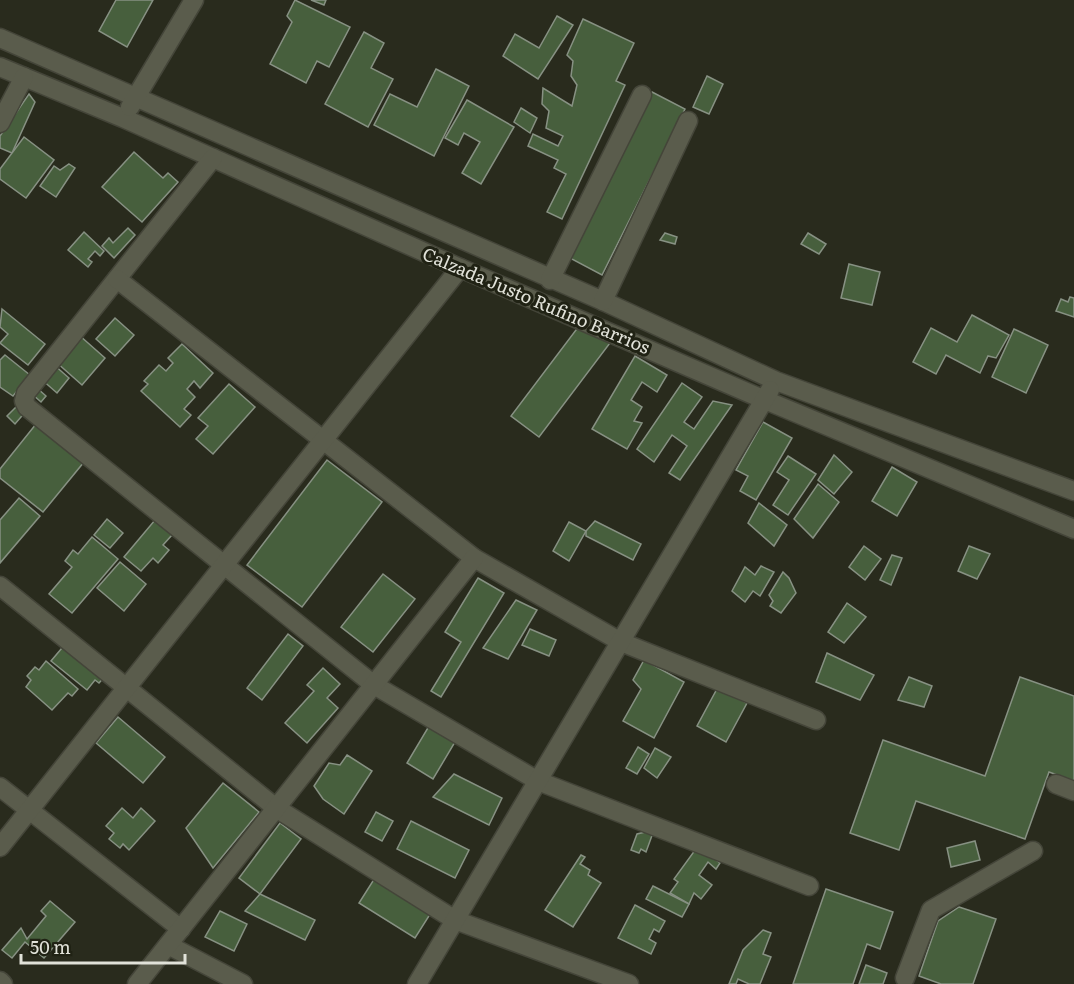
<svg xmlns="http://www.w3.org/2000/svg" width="1074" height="984" viewBox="0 0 1074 984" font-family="Literata,serif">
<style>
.building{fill:#475f3d;stroke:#879183;stroke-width:1.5}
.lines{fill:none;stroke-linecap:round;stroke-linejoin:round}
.minor-casing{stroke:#444539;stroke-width:21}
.minor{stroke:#5a5c4c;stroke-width:18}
.labels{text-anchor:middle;stroke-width:6;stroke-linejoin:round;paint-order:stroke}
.street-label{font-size:18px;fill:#e1e2d9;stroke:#202214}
</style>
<rect width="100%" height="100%" fill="#292b1d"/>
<g class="building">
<polygon points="116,0 153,0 127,47 99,31"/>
<polygon points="295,0 350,27 329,67 317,61 306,83 270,64 292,22 287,16"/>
<polygon points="311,0 326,0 324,5"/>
<polygon points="557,16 573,25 538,79 503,56 515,34 539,48"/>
<polygon points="583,19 634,43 616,81 625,85 562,219 547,212 566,174 554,168 558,160 528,146 533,134 558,146 563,136 546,128 549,111 542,104 543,88 572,106 577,85 571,76 573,61 567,55"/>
<polygon points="364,32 384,43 371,68 393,79 368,127 325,104"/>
<polygon points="436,69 469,86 434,156 374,125 390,94 417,107"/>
<polygon points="707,76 723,84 709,114 693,107"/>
<polygon points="652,92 685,109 602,275 568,257"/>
<polygon points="29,94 35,102 12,153 0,148 0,136"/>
<polygon points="467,100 514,127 481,184 462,173 480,142 464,133 458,145 445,138"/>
<polygon points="521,108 537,118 530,133 514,122"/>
<polygon points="24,137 54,160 26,198 0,179 0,169"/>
<polygon points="134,152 163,178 168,173 178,182 142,222 102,187"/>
<polygon points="69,164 75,168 56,197 40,186 54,166 60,170"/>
<polygon points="128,228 135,235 114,258 102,246 109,238 113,243"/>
<polygon points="84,232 104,251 100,256 95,251 88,259 92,262 88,267 68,250"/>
<polygon points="665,233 677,237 675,244 660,240"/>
<polygon points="808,233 826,244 819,254 801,244"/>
<polygon points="849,264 880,272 872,305 841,298"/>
<polygon points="1070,297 1074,298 1074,317 1056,311 1061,299 1068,302"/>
<polygon points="2,309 45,344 28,365 0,343 8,334 0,327"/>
<polygon points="972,315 1009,335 996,358 988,356 980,373 946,355 936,374 913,362 931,328 957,342"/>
<polygon points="115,318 134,335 115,356 96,339"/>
<polygon points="582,322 610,343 539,437 511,416"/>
<polygon points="1014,329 1048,345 1026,393 992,377"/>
<polygon points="79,335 105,358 82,385 56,362"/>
<polygon points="182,344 213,373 200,388 194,381 187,389 195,397 184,409 191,415 180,427 141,391 148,384 144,381 159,365 166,371 173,363 168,358"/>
<polygon points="5,355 30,375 13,396 0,387 0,360"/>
<polygon points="635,356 667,375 657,392 642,382 631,400 642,407 634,421 642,423 627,449 592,429"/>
<polygon points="53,364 69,378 57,393 41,379"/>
<polygon points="682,383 702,397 684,422 694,429 713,401 732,405 680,480 669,473 687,446 672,435 654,462 637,449"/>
<polygon points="229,384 255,407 213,454 196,439 208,426 198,418"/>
<polygon points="37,388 46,396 41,402 32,394"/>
<polygon points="20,403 27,410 15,424 7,416"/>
<polygon points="763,422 792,438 756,500 740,491 748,476 736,470"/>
<polygon points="36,424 84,462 43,512 0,478 0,469"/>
<polygon points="834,455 852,472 834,494 818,480"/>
<polygon points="788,456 816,474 788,515 773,505 789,480 777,472"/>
<polygon points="327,460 382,502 302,607 247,565"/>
<polygon points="892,467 917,482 897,516 872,501"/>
<polygon points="818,484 839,502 813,538 794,519"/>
<polygon points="19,498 40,516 0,563 0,520"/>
<polygon points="759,503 787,525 774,546 748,523"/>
<polygon points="107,519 123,533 110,548 94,535"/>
<polygon points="155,520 172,535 163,545 169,550 158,563 153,558 141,571 124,557"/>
<polygon points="595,521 641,544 633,560 586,536 586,531"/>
<polygon points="569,522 586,531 569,561 553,551"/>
<polygon points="92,537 118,559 72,613 49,594 72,567 65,561 73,550 78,554"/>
<polygon points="864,546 881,559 865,580 849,567"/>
<polygon points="969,546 990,554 977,579 958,571"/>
<polygon points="892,555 902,558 891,585 880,580"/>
<polygon points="120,562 146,584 124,611 97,588"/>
<polygon points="761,566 774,572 760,596 753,591 745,602 732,591 745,567 755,575"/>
<polygon points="783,572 789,578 796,593 781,613 770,606 773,601 769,595"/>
<polygon points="383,574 415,599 373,652 341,627"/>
<polygon points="478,578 504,593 441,697 431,691 461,642 445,632"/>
<polygon points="516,600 537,610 508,659 483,648"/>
<polygon points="847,603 866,617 844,643 828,632"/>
<polygon points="530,629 556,640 549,656 522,645"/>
<polygon points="288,634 303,646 262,700 247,688"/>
<polygon points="67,642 107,674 99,683 95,680 87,690 51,661"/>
<polygon points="827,653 874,675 860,700 816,682"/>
<polygon points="644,660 684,682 654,738 623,721 641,689 633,680"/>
<polygon points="46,661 78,689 72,696 68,693 52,710 26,687 31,680 27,676 35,667 39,670"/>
<polygon points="323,668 340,684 327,698 338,708 307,743 285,723 314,691 307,685"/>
<polygon points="909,677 932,686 924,707 898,700"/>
<polygon points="1020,677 1074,696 1074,781 1049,772 1025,839 916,801 899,850 850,833 883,740 985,776"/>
<polygon points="718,687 747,703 726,742 697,726"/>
<polygon points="118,717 165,757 143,783 96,743"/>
<polygon points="429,726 455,742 433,779 407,763"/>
<polygon points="638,747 649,754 637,774 626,768"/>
<polygon points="655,748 671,757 657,778 644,768"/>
<polygon points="347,755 372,771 344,814 323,799 314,786 329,763 340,765"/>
<polygon points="454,774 502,798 489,825 433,797"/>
<polygon points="223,783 259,812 213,868 186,828"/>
<polygon points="122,808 133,818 141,808 155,821 129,850 123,844 120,848 109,839 114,833 106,826"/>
<polygon points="376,812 393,821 382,841 365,832"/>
<polygon points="411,821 469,850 455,878 397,849"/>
<polygon points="280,823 301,839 260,894 239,878"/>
<polygon points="654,830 646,852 641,849 639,853 631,850 637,834"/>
<polygon points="975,841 980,860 951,867 947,848"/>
<polygon points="698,846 720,863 716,869 708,862 699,875 712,885 701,899 694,893 689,904 670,893 678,882 674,879"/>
<polygon points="581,855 585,857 580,864 590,870 588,875 601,883 573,927 545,910"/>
<polygon points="378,873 434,908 415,938 359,903"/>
<polygon points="653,886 689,904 682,917 646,899"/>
<polygon points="826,889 893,912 880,949 867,944 853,984 793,984"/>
<polygon points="260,894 315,920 305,940 245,911"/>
<polygon points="50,901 75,922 44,958 25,942 12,958 2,950 21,928 27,939 46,916 41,911"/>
<polygon points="635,905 665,921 659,932 654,929 649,939 656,943 651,954 618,938"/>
<polygon points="959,907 996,919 973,984 941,984 919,976 938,921"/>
<polygon points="220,911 247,924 234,951 205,937"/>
<polygon points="763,930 771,933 763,954 771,957 760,984 749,984 738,979 736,984 729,984 743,950"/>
<polygon points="866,965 887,973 883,984 859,984"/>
</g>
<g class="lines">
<defs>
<g id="minor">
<polyline points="0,38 603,301 776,381 1074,491"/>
<polyline points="0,67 123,118 460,268 765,400 1074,529"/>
<polyline points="130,107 194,0"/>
<polyline points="0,123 24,77"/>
<polyline points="213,158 26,393 24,401 27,407 374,685 538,781 809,886"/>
<polyline points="117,279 474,558 621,642 816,720"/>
<polyline points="550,280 642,95"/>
<polyline points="603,301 688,121"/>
<polyline points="0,586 276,808 455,920 629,984"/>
<polyline points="1056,784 1074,791"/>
<polyline points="0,787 181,929"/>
<polyline points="0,847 460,268"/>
<polyline points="168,945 243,984"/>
<polyline points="905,978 931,910 1033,851"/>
<polyline points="0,981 3,984"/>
<polyline points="137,984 474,558"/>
<polyline points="417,984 770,390"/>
</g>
</defs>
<use href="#minor" class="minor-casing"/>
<use href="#minor" class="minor"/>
</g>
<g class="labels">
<g class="street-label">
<text transform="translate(536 301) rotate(23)" y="6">Calzada Justo Rufino Barrios</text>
</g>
</g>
<path d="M21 954v9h164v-9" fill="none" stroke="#e1e2d9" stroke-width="3"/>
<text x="30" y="954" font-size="18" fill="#e1e2d9" stroke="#202214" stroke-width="4.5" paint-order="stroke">50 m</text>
</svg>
